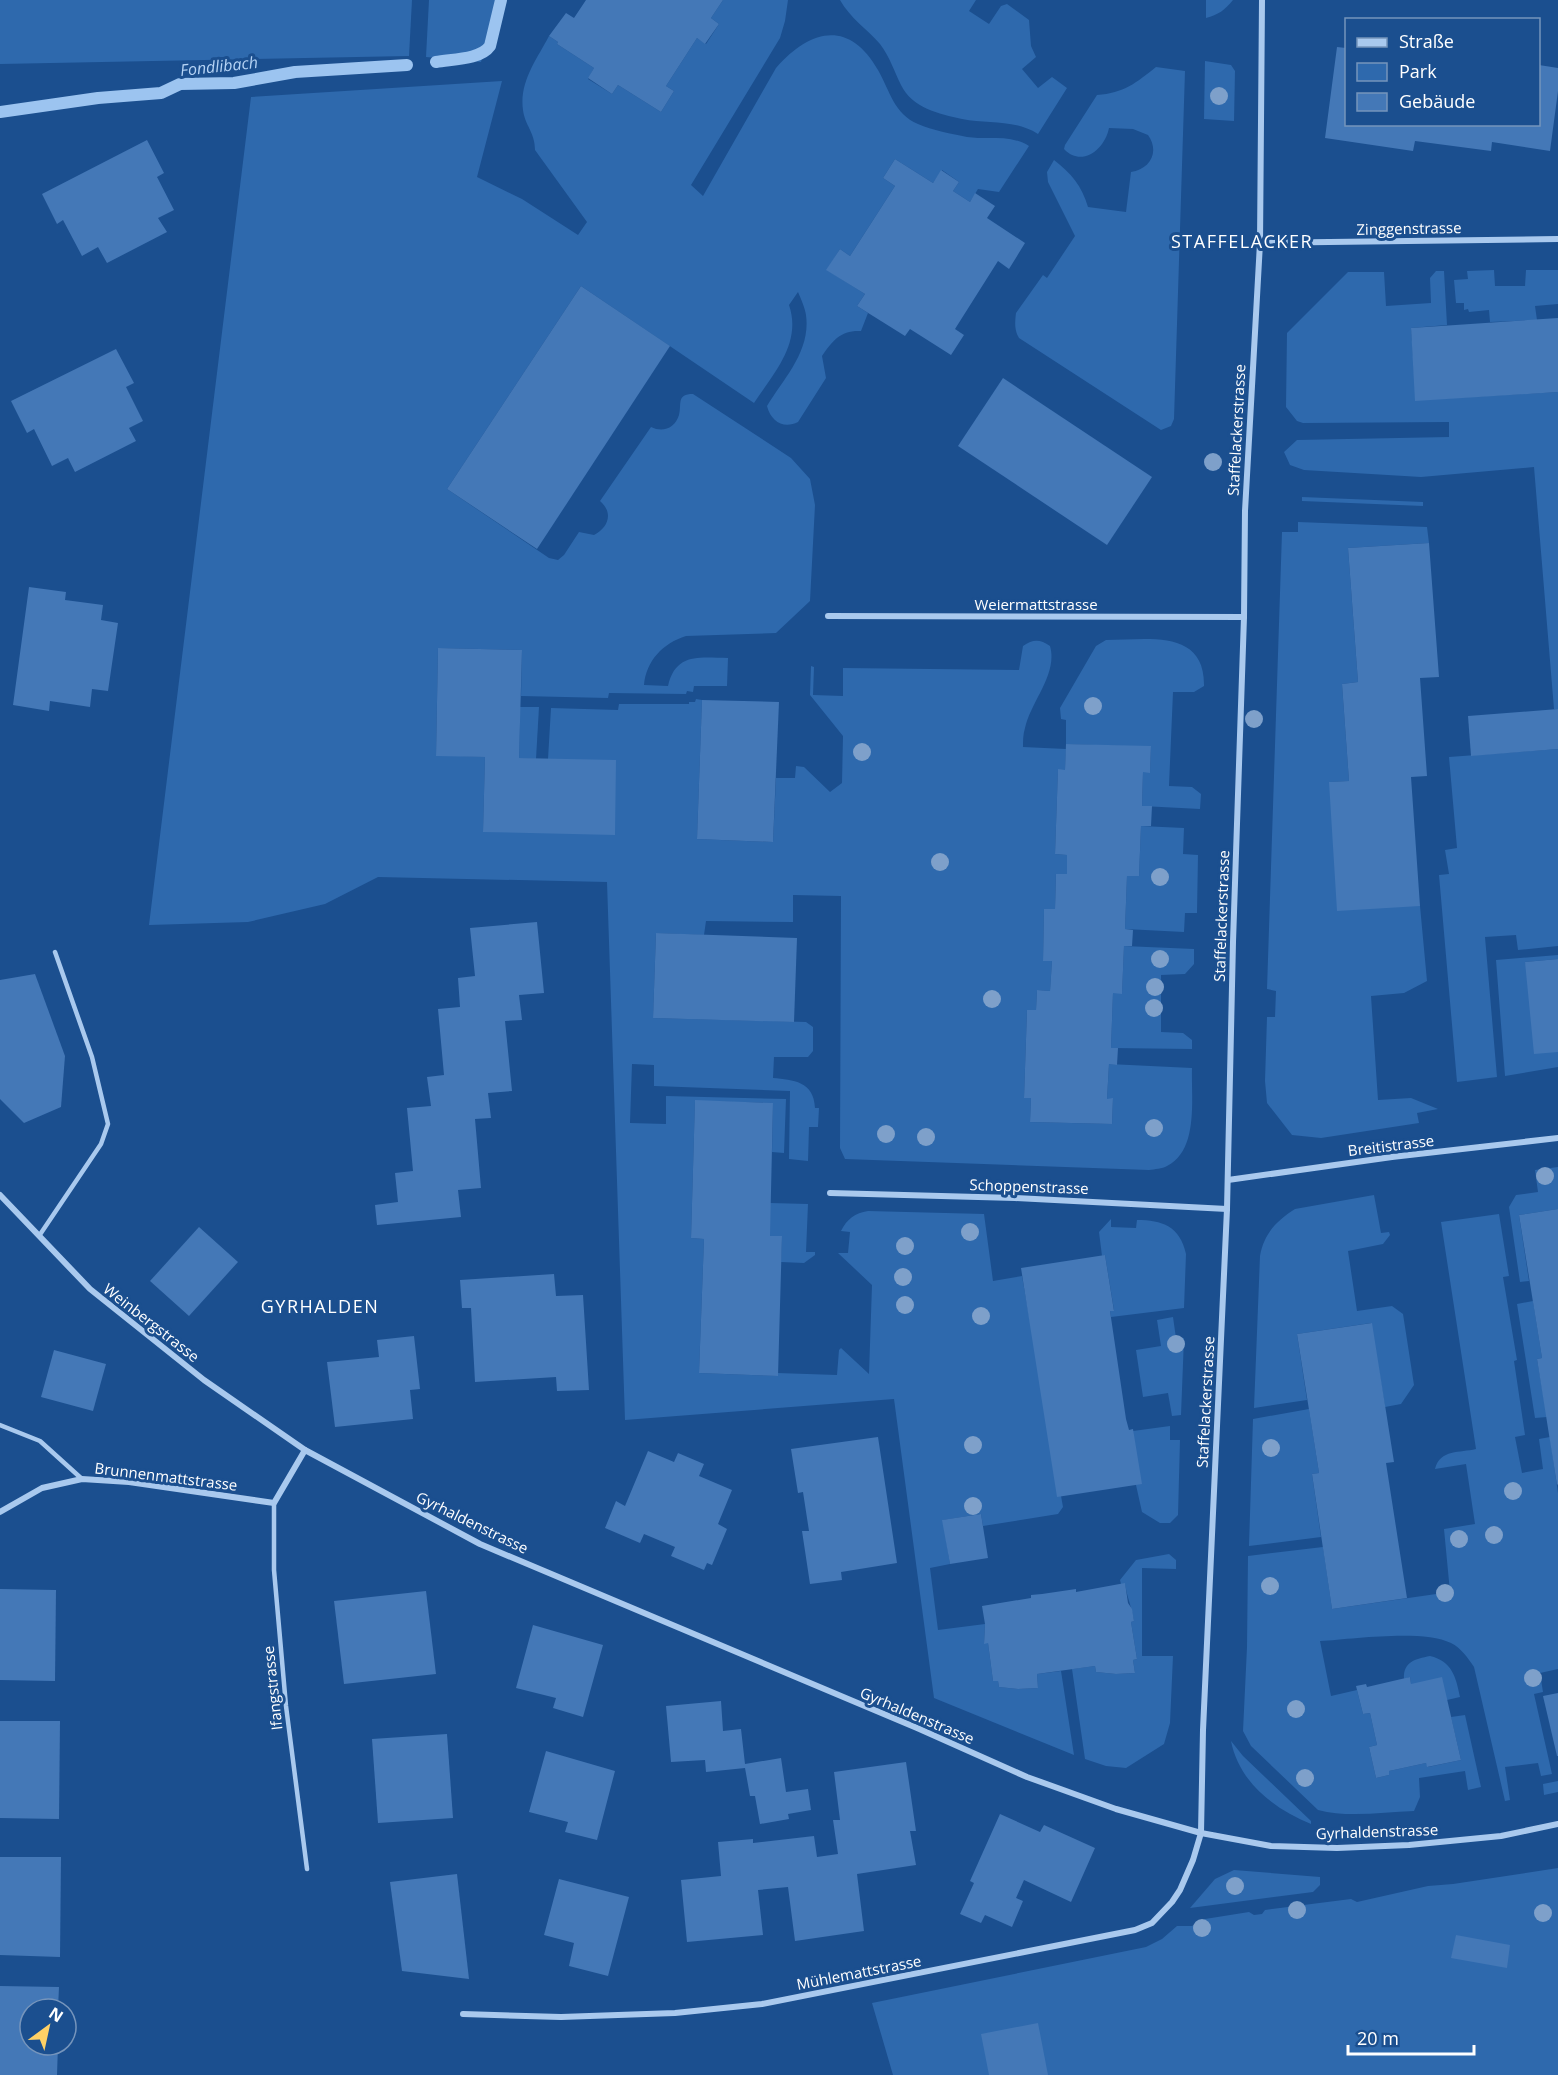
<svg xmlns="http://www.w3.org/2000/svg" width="1558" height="2075" viewBox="0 0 1558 2075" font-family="'Open Sans',sans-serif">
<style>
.green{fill:#2e69ad}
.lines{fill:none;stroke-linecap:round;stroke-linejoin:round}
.stream{stroke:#9cc4f0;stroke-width:12}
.building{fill:#4478b7}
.service{stroke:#a9c9ee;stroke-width:4.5}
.minor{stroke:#a9c9ee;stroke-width:6}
.tree{fill:#7ea0ca}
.labels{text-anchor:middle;stroke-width:6;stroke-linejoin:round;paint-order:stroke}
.street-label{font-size:15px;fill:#fff;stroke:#1b4f8f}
.water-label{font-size:16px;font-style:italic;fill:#b5d3f5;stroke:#1b4f8f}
.quarter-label{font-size:18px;letter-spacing:1.5px;fill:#fff;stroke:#1b4f8f}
</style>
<rect width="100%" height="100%" fill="#1b4f8f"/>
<g class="green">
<polygon points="0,0 412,0 409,56 0,64"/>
<polygon points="429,0 496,0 481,62 426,57"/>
<path d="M723,0H788L785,21L780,38L691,185L703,196L776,68C810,29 849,19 878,70C890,91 894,114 918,124C932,130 952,134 967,137C989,140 1010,134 1029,146L999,192L978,189L970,202L953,191L959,182L942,170L933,183L895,159L883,178L895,186L850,256L840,249L827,270L865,294L857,306L868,313L861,331C841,330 833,340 822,356L826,378L798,422C784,429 771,422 767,406C784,378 811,351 806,315C805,308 801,299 798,292L789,305C802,343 774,373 754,403L581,286L447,489L549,558L558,560L564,555L579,532L594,535C608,528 614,513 600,501L651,427C663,433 675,428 679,415C682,404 676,394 693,394L791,458L810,479L815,505L810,601L776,633L686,636C663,643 646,661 644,685L668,686C676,652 700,658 728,658L727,686H694L693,692L687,691L686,694L609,693L608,698L521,696L522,650L438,648L436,755L485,757L483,832L548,759L551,708L618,710L619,704H689V702H695L696,699L702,700L697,839L773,842L776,778H795L796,766L804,767L830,792L842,783L843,736L810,695L811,666L814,667L813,695L843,696V668L1019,670L1023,646C1033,639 1040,639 1050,646C1058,674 1031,701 1025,728C1023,734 1023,741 1023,747L1066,749L1065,770H1058L1055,854L1067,855V874H1056L1055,909L1044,910L1043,960L1052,961L1050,991L1037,990L1036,1010H1027L1024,1098H1031L1030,1122L1112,1124L1113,1099H1107L1109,1064L1192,1068C1191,1098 1199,1150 1167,1166C1162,1169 1155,1169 1149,1170L845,1159L840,1148L841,896L793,895V922L706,921L704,935L656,933L653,1018L806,1022L813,1027V1051L808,1057H774L773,1078C793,1080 814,1081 815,1108H819L818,1127H809L808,1161L789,1159L790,1091L654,1086V1065L632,1064L630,1123L666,1124V1096L786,1099L784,1153L772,1152L773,1103L695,1101L691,1238L704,1239L699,1373L777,1376V1373L837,1375L839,1350L841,1348L869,1374L872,1285L838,1253H848L850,1232L841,1231C847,1219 855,1213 868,1211L984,1214L993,1281L1022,1276L1063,1507L1058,1514L983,1526L981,1514L943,1520L950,1564L930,1568L938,1630L985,1624L984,1643H988L993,1681H998L999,1687L1018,1689L1038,1688L1037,1674L1061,1671L1074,1755L934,1698L894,1399L625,1420L607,882L378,877L325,904L248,922L149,925L251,97L502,81L477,177L522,199L578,235L587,222L535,150C535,132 525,126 523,110C519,82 537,59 549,36L558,42L557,44L594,68L588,79L612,94L618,85L661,112L674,91L666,86L697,38L706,44L719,24L711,18Z"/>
<path d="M840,0H976L969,11L989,24L1001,6L1007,4L1029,20L1031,46L1036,57L1022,69L1038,88L1052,77L1067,88L1038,134C1014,119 988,124 962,119C939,114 912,108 901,85C894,71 890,57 880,44C867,29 850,18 840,0Z"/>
<path d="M1206,0H1233C1225,10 1218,15 1206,18Z"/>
<polygon points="1205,61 1231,65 1235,71 1234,121 1204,119"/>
<path d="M1156,67L1185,71L1174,419L1171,426L1161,430L1019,338C1014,330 1015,321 1016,313L1043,275L1047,278L1075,236L1048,182L1047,172L1054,160C1071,173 1082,186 1088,207L1126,212L1131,172C1150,169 1160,152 1148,135L1133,129L1109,128C1105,149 1082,168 1064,149L1065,145L1097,95C1124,93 1136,83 1156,67Z"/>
<polygon points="1494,270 1495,286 1525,286 1526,270 1558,270 1558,304 1535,306 1537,320 1490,322 1489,310 1469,312 1468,309 1464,310 1464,303 1456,303 1454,280 1468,279 1467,271"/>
<polygon points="1436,271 1444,271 1447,325 1411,328 1416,400 1558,392 1558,709 1554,709 1534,467 1421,477 1304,470 1290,465 1284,452 1297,440 1449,437 1449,422 1303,423 1297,421 1286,407 1287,333 1348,272 1384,272 1386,306 1431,303 1430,278"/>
<polygon points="1302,497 1423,502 1423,506 1302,501"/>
<polygon points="1298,522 1427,527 1429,543 1348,548 1358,682 1342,684 1349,781 1330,782 1420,906 1427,981 1404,993 1371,996 1378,1100 1411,1098 1438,1109 1417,1113 1419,1123 1321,1138 1292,1135 1267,1103 1265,1081 1267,1017 1275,1017 1276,991 1267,989 1282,532 1298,532"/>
<path d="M1106,640C1147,640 1205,628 1204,686L1194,692H1173L1169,786L1192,787L1201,794L1200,809L1142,806L1143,772H1150L1151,747L1066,744V720L1061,719L1060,708L1096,646Z"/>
<polygon points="520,707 539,707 536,759 519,758"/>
<polygon points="1558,749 1558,946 1518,950 1516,935 1485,937 1497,1077 1457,1082 1439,875 1449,874 1445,850 1457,848 1449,757"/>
<polygon points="1141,826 1184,828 1183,854 1198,855 1197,913 1185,913 1184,932 1125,929 1127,876 1139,876"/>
<polygon points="1124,946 1194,949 1194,964 1185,974 1161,975 1161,1032 1183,1033 1192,1040 1192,1049 1111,1048 1113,993 1122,993"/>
<polygon points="1558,955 1558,959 1525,962 1558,1050 1558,1067 1505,1076 1496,960"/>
<polygon points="1558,1167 1558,1209 1519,1215 1529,1281 1520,1282 1509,1207 1516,1195 1538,1192 1535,1170"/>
<path d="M1374,1195L1381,1233L1389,1232L1390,1235L1383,1244L1348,1251L1357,1311L1392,1306L1403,1314L1414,1385L1401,1404L1385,1407L1371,1323L1297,1334L1307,1400L1254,1408L1260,1256C1264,1234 1276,1221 1295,1209Z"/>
<polygon points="770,1203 808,1204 806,1252 815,1252 815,1255 804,1263 781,1262 782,1237 770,1236"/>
<path d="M1499,1214L1509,1276L1503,1277L1517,1360L1514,1361L1525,1435L1515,1437L1522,1473L1543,1469L1539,1439L1550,1437L1558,1493V1669L1540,1673L1543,1692L1534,1694L1552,1774L1541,1776L1538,1763L1505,1767L1510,1800L1505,1801L1474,1667C1468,1658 1461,1648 1451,1643C1423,1629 1353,1639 1320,1641L1331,1696L1357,1690L1363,1714L1370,1713L1377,1745L1369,1747L1376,1778L1389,1775V1771L1426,1763L1428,1767L1461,1760L1451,1717L1465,1715L1481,1787L1468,1790L1465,1771L1419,1778L1420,1797L1414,1811C1383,1812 1348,1818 1318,1810L1251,1746L1243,1731L1247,1647L1248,1556L1323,1547L1332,1609L1450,1592L1444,1529L1475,1524L1466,1464L1435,1469C1440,1449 1460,1453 1476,1449L1441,1222Z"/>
<path d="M1111,1219V1227L1136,1228L1137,1220C1162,1220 1180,1226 1186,1254L1184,1308L1111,1317L1110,1311L1114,1310L1105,1255L1102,1256L1099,1232Z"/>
<polygon points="1533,1301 1542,1358 1537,1359 1547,1417 1535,1418 1517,1304"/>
<polygon points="1173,1317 1176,1338 1184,1338 1181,1415 1172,1416 1168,1393 1143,1397 1136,1350 1161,1346 1157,1320"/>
<polygon points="1309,1409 1319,1473 1312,1474 1321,1537 1249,1546 1253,1419"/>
<polygon points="1170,1426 1170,1440 1180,1440 1178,1515 1170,1523 1160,1523 1142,1512 1136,1485 1133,1431"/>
<path d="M1169,1554L1176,1560V1569L1142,1568V1656H1173L1170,1723L1164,1744L1126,1768L1106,1766L1085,1759L1072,1669L1095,1666L1096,1672L1116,1674L1135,1673L1133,1660L1137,1659L1131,1622L1134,1621C1132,1608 1127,1597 1125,1584H1121L1120,1580L1136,1560Z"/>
<path d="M1430,1656C1452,1661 1456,1677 1460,1697L1447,1700L1411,1684L1410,1677L1404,1679C1403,1662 1415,1659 1430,1656Z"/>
<path d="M1231,1741L1243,1756L1311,1821V1824C1274,1809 1239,1782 1231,1741Z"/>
<polygon points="1558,1781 1558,1792 1544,1795 1543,1784"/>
<polygon points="1558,1868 1558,2075 893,2075 872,2003 1146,1947 1162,1939 1177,1926 1192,1926 1205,1919 1249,1912 1254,1915 1262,1914 1265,1910 1351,1899 1357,1902 1428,1886 1453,1884"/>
<polygon points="1234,1870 1320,1877 1320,1885 1313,1892 1190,1908 1215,1879"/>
</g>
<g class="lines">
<g class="stream">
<path d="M436,62C452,59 480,60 490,46L501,0"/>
<polyline points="0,112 98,98 161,93 180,84 234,83 295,72 407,65"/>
</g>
</g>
<g class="building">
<polygon points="586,0 723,0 711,18 719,24 705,44 697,38 666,86 674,91 661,112 618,85 612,94 588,78 594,68 557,44 558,42 549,36 566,13 574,18"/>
<polygon points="1337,47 1346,48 1346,124 1539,124 1539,65 1558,68 1558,91 1550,151 1492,142 1491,151 1415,141 1413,151 1325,138"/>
<polygon points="147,140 164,173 157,177 174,210 158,218 167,232 107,263 98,247 82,256 63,220 57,224 42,194"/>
<polygon points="895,159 933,183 941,170 959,182 953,191 970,202 975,193 995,206 987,218 1025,243 1009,269 998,261 955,329 964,335 951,355 910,329 905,336 857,306 865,294 826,270 840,249 850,256 895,186 883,178"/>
<polygon points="581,286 670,346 537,549 447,489"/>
<polygon points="1558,318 1558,392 1415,401 1411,328"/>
<polygon points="116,349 134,383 126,387 143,421 129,428 136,441 75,472 68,458 52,466 34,429 27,433 11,401"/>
<polygon points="1003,378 1152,477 1107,545 958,446"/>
<polygon points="1429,543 1439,677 1420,678 1427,776 1411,777 1420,906 1337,911 1329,782 1349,781 1342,684 1358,682 1348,548"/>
<polygon points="29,587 66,592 65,600 103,605 101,620 118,623 108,691 92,689 90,707 50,701 49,711 13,705"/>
<polygon points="438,648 522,650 519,758 616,760 615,835 483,832 485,757 436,756"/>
<polygon points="702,700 779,702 773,842 697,839"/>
<polygon points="1558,709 1558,749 1471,756 1468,716"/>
<polygon points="1066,744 1151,746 1150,773 1143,772 1142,806 1152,806 1151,826 1141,826 1139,876 1127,876 1125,929 1133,930 1132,946 1124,946 1122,994 1113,993 1111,1048 1118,1048 1117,1065 1109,1064 1107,1099 1113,1098 1112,1124 1030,1122 1031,1098 1024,1098 1027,1010 1036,1010 1037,990 1050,991 1052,961 1043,961 1044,909 1055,909 1056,874 1067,874 1067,855 1055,854 1058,769 1065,770"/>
<polygon points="537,922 544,993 519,995 522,1020 505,1021 512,1091 488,1093 491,1118 475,1119 481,1188 458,1190 461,1217 377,1225 375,1205 398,1202 395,1173 413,1171 407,1108 431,1106 427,1077 444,1075 438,1009 460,1007 458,978 475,976 470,928"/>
<polygon points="656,933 797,938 794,1022 653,1018"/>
<polygon points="1558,959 1558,1052 1534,1054 1525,962"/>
<polygon points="35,974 65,1056 61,1107 24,1123 0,1099 0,980"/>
<polygon points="695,1100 773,1103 770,1236 782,1236 778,1376 699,1373 704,1239 691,1238"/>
<polygon points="1558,1209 1558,1484 1557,1485 1537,1359 1542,1358 1519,1215"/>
<polygon points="199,1227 238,1262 189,1316 150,1281"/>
<polygon points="1105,1255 1114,1311 1110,1311 1126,1419 1129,1430 1133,1429 1142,1484 1057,1497 1021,1268"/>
<polygon points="554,1274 556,1296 583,1295 589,1390 557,1391 556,1377 475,1382 471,1308 462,1308 460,1280"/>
<polygon points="1372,1323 1394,1462 1386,1463 1407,1598 1332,1609 1312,1474 1319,1473 1297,1334"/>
<polygon points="414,1336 420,1389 410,1390 413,1419 335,1427 327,1362 379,1357 377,1340"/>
<polygon points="54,1350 106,1364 93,1411 41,1397"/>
<polygon points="878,1437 897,1563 841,1572 842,1580 810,1584 802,1531 809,1531 803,1492 798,1493 791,1449"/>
<polygon points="648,1451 674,1462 678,1453 704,1464 699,1476 732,1490 718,1524 727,1529 712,1565 707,1563 704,1570 671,1556 675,1547 644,1534 640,1543 605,1528 616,1501 625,1506"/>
<polygon points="981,1514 988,1558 950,1564 942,1520"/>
<polygon points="1125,1583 1128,1603 1132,1609 1134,1621 1131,1622 1137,1659 1133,1660 1135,1673 1116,1674 1096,1672 1095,1666 1037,1674 1038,1688 1018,1689 999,1687 998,1681 993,1681 988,1643 984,1644 985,1624 982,1606 1031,1598 1031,1595 1042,1594 1076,1589 1076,1592"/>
<polygon points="0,1589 56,1590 55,1681 0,1680"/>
<polygon points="426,1591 436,1674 344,1684 334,1601"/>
<polygon points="533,1625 603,1645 583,1717 553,1708 556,1698 516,1688"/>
<polygon points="1410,1677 1411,1684 1442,1677 1461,1760 1427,1767 1426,1763 1389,1771 1389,1775 1376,1778 1369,1747 1377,1745 1370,1713 1363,1714 1356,1686 1366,1684 1367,1687"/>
<polygon points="1558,1693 1558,1756 1557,1756 1543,1696"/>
<polygon points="721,1701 723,1731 741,1729 745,1764 781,1758 786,1792 808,1789 811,1810 788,1814 789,1819 760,1824 755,1796 750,1796 745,1768 706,1772 705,1760 671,1762 666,1706"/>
<polygon points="0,1721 60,1721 59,1819 0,1818"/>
<polygon points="447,1734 453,1818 378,1823 372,1739"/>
<polygon points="546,1751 615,1771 597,1840 565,1832 568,1822 529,1812"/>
<polygon points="906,1762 916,1831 910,1831 916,1865 857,1874 864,1931 795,1941 788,1887 758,1890 763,1935 687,1942 681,1880 721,1876 718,1842 753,1839 753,1843 814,1836 817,1857 838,1854 833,1820 840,1820 834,1772"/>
<polygon points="1000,1814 1040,1832 1044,1825 1095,1848 1071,1902 1024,1880 1016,1898 1023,1901 1012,1927 985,1915 981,1923 960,1914 974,1883 970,1881"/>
<polygon points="0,1857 61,1857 60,1957 0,1955"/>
<polygon points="457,1874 469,1979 402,1971 390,1882"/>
<polygon points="559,1879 629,1897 608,1976 569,1966 574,1943 544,1935"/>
<polygon points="1456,1935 1510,1945 1507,1968 1451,1958"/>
<polygon points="0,1986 59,1987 58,2009 30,2009 30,2045 58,2045 57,2075 0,2075"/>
<polygon points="1038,2023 1048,2075 989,2075 981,2034"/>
</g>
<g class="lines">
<g class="service">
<polyline points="39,1236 101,1144 108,1124 92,1057 55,952"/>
<polyline points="0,1425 40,1441 82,1479"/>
<polyline points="274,1503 274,1570 286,1706 307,1869"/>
</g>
<g class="minor">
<polyline points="1260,243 1558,239"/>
<polyline points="828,616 1244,617"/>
<polyline points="1228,1180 1392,1157 1558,1138"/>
<polyline points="830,1193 1015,1198 1227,1209"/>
<polyline points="0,1195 90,1289 204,1380 305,1450 480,1544 917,1728 1027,1777 1116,1809 1201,1833 1271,1846 1337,1848 1409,1845 1501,1836 1558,1824"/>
<polyline points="0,1512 42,1488 82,1479 129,1482 274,1503 305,1450"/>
<polyline points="463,2014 561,2017 675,2013 762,2004 1135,1930 1152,1923 1172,1902 1180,1890 1193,1860 1201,1833 1203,1730 1227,1209 1233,942 1244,617 1245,511 1260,243 1262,0"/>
</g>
</g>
<g class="tree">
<circle cx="1219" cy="96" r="9"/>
<circle cx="1213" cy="462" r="9"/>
<circle cx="1093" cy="706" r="9"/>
<circle cx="1254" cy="719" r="9"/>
<circle cx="862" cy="752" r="9"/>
<circle cx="940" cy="862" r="9"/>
<circle cx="1160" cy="877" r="9"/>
<circle cx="1160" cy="959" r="9"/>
<circle cx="1155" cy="987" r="9"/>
<circle cx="992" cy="999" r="9"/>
<circle cx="1154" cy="1008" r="9"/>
<circle cx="1154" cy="1128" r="9"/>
<circle cx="886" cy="1134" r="9"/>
<circle cx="926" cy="1137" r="9"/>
<circle cx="1545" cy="1176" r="9"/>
<circle cx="970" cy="1232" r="9"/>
<circle cx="905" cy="1246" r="9"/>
<circle cx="903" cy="1277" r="9"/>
<circle cx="905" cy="1305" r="9"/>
<circle cx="981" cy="1316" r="9"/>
<circle cx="1176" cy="1344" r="9"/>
<circle cx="973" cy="1445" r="9"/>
<circle cx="1271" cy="1448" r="9"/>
<circle cx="1513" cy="1491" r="9"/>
<circle cx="973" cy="1506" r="9"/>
<circle cx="1494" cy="1535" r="9"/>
<circle cx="1459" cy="1539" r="9"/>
<circle cx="1270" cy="1586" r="9"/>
<circle cx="1445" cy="1593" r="9"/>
<circle cx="1533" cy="1678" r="9"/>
<circle cx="1296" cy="1709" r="9"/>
<circle cx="1305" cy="1778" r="9"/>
<circle cx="1235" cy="1886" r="9"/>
<circle cx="1297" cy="1910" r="9"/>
<circle cx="1543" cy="1913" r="9"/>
<circle cx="1202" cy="1928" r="9"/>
</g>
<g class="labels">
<g class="street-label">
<text transform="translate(1409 229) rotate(-1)" y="5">Zinggenstrasse</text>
<text transform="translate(1237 430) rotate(-87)" y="5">Staffelackerstrasse</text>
<text x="1036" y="610">Weiermattstrasse</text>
<text transform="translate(1222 916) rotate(-88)" y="5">Staffelackerstrasse</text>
<text transform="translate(1391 1146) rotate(-7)" y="5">Breitistrasse</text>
<text transform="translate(1029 1187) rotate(2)" y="5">Schoppenstrasse</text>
<text transform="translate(151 1323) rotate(38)" y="5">Weinbergstrasse</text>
<text transform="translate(1206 1402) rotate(-87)" y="5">Staffelackerstrasse</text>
<text transform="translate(166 1477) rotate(7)" y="5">Brunnenmattstrasse</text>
<text transform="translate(472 1523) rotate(26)" y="5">Gyrhaldenstrasse</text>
<text transform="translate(273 1688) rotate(-96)" y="5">Ifangstrasse</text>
<text transform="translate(917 1716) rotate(23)" y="5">Gyrhaldenstrasse</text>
<text transform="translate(1377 1832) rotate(-2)" y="5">Gyrhaldenstrasse</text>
<text transform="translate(859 1973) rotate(-11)" y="5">Mühlemattstrasse</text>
</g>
<g class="water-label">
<text transform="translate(219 66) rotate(-6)" y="6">Fondlibach</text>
</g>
<g class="quarter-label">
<text x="1242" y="248">STAFFELACKER</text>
<text x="320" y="1313">GYRHALDEN</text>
</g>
</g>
<rect x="1345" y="18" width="195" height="108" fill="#1b4f8f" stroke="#7695bc" stroke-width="1.5"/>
<rect x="1357" y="38" width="30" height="9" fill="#a9c9ee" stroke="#7695bc" stroke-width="1.5"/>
<text x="1399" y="48" font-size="18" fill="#ffffff">Straße</text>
<rect x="1357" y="63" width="30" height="18" fill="#2e69ad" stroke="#7695bc" stroke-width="1.5"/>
<text x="1399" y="78" font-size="18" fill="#ffffff">Park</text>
<rect x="1357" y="93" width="30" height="18" fill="#4478b7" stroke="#7695bc" stroke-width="1.5"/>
<text x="1399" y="108" font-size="18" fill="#ffffff">Gebäude</text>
<g transform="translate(48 2027) rotate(33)"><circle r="28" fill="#1b4f8f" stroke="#7695bc" stroke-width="1.5"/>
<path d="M0-4.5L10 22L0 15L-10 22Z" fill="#ffd166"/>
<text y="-9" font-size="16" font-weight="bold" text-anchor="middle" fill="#ffffff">N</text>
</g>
<path d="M1348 2045v9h126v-9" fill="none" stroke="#ffffff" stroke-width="3"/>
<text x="1357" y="2045" font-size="18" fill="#ffffff" stroke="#1b4f8f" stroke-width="4.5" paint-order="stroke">20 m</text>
</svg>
